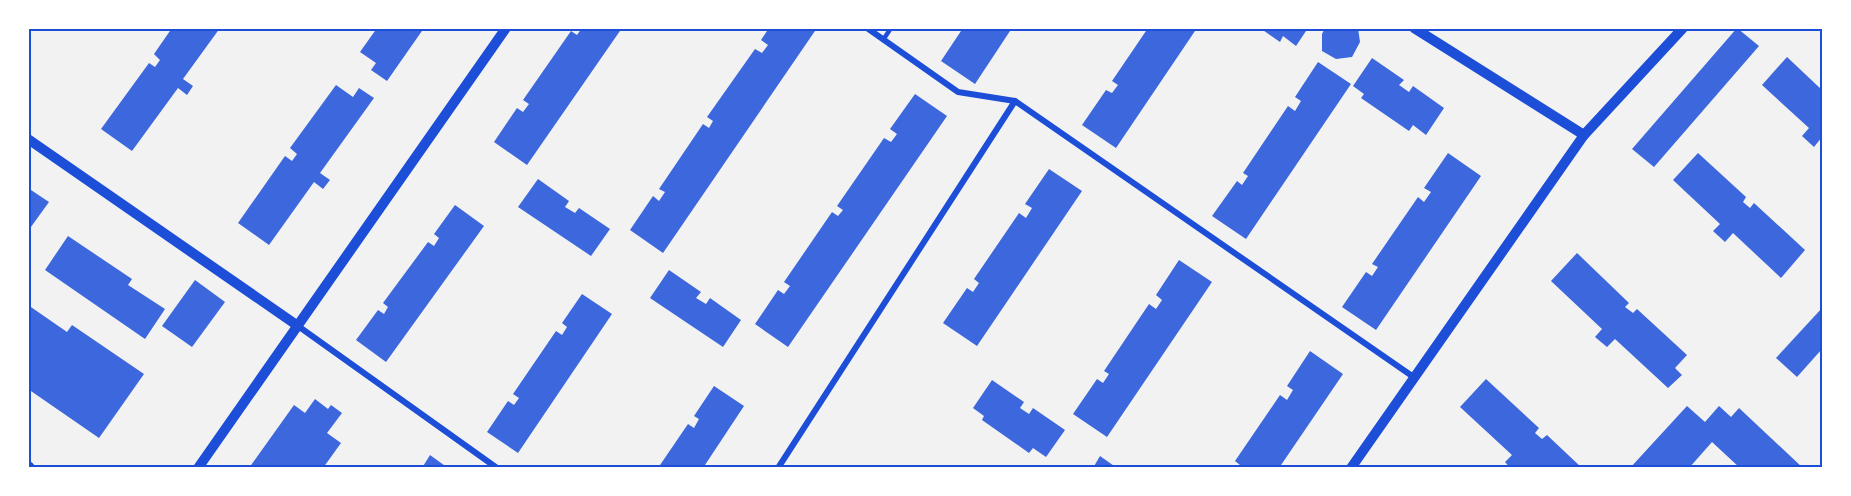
<svg xmlns="http://www.w3.org/2000/svg" width="1851" height="496" viewBox="0 0 1851 496" font-family="Barlow,sans-serif">
<style>
.building{fill:#3d67dc}
.lines{fill:none;stroke-linecap:round;stroke-linejoin:round}
.service{stroke:#1d4ed8;stroke-width:4.5}
.minor{stroke:#1d4ed8;stroke-width:6}
.tertiary{stroke:#1d4ed8;stroke-width:10}
.secondary{stroke:#1d4ed8;stroke-width:12}
.neatline{fill:none;stroke:#1d4ed8;stroke-width:2}
</style>
<rect width="100%" height="100%" fill="#f2f2f2"/>
<g class="building">
<polygon points="172,28 220,28 183,79 193,86 187,95 178,88 132,151 101,129 149,63 155,67 160,60 154,54"/>
<polygon points="377,28 424,28 387,81 371,70 376,63 360,52"/>
<polygon points="582,28 622,28 527,165 494,142 517,108 523,112 529,104 523,100 571,31 577,35"/>
<polygon points="769,28 817,28 663,253 630,230 653,196 659,201 665,192 659,189 703,124 709,128 713,121 707,117 755,49 762,53 768,45 761,40"/>
<polygon points="963,28 1012,28 975,84 941,61"/>
<polygon points="1148,28 1197,28 1116,148 1082,125 1106,90 1112,93 1118,85 1112,81"/>
<polygon points="1260,28 1308,28 1296,46 1283,36 1280,42"/>
<polygon points="1325,28 1358,28 1360,42 1352,57 1336,59 1322,51 1322,34"/>
<polygon points="1737,28 1759,46 1654,167 1632,149"/>
<polygon points="1787,57 1822,90 1822,137 1814,147 1802,136 1809,128 1762,85"/>
<polygon points="1372,58 1404,80 1399,85 1409,92 1413,86 1444,108 1426,135 1413,125 1409,131 1361,98 1364,94 1353,86"/>
<polygon points="1318,62 1351,84 1246,239 1212,216 1237,181 1242,185 1248,176 1243,173 1288,106 1295,111 1301,101 1295,97"/>
<polygon points="336,85 353,97 359,88 374,98 320,173 330,180 323,189 314,182 269,245 238,223 285,156 292,161 297,154 290,148"/>
<polygon points="915,94 947,116 788,347 755,324 778,290 784,294 790,286 784,282 832,212 838,216 843,210 837,206 884,138 891,142 897,134 890,129"/>
<polygon points="1448,153 1481,176 1376,330 1342,307 1366,272 1372,276 1378,267 1372,264 1418,197 1424,202 1431,192 1424,188"/>
<polygon points="1698,153 1746,197 1743,202 1750,208 1754,203 1805,250 1781,278 1733,233 1725,242 1713,231 1720,224 1673,180"/>
<polygon points="1049,169 1082,191 977,346 943,323 967,288 973,292 979,283 974,279 1019,213 1026,218 1032,208 1025,204"/>
<polygon points="538,179 569,201 565,207 575,213 579,208 610,229 591,256 518,207"/>
<polygon points="28,188 49,202 28,231"/>
<polygon points="455,205 484,226 386,362 356,340 378,310 384,314 388,307 383,303 428,242 434,246 439,238 434,234"/>
<polygon points="68,236 132,279 128,285 165,309 145,339 45,270"/>
<polygon points="1577,253 1629,303 1625,307 1633,313 1637,309 1687,355 1675,368 1682,375 1668,388 1615,339 1607,347 1595,337 1602,329 1551,281"/>
<polygon points="1179,260 1212,282 1107,437 1073,414 1097,379 1103,383 1109,374 1104,371 1149,304 1156,309 1162,300 1156,295"/>
<polygon points="669,270 701,292 696,298 706,304 710,298 741,320 723,347 650,298"/>
<polygon points="195,280 225,302 192,347 162,326"/>
<polygon points="582,294 612,314 518,453 487,432 508,401 514,405 519,398 513,394 556,331 562,335 567,327 562,323"/>
<polygon points="28,305 67,332 72,325 144,374 99,438 28,389"/>
<polygon points="1822,308 1822,349 1797,377 1776,358"/>
<polygon points="1310,351 1343,374 1279,468 1239,468 1240,465 1235,461 1280,395 1287,400 1293,390 1287,386"/>
<polygon points="1486,379 1539,428 1535,433 1542,439 1547,435 1582,468 1528,468 1525,465 1522,468 1510,468 1505,462 1512,455 1460,407"/>
<polygon points="992,380 1024,402 1020,408 1029,414 1033,408 1065,430 1046,457 1033,448 1029,453 982,420 984,416 973,408"/>
<polygon points="714,386 744,406 703,468 658,468 688,424 694,428 699,419 694,416"/>
<polygon points="315,399 328,409 331,405 342,413 327,433 341,443 323,468 249,468 294,405 305,413"/>
<polygon points="1687,406 1705,422 1719,406 1731,417 1739,408 1803,468 1740,468 1712,442 1689,468 1630,468"/>
<polygon points="430,455 448,468 422,468"/>
<polygon points="1100,456 1117,468 1093,468"/>
</g>
<g class="lines">
<polyline class="service" points="883,40 891,28"/>
<g class="minor">
<polyline points="867,28 958,92 1015,101 1415,378"/>
<polyline points="298,326 497,468"/>
<polyline points="778,468 1015,101"/>
</g>
<g class="tertiary">
<polyline points="1414,28 1584,135"/>
<polyline points="28,139 298,326"/>
<polyline points="198,468 506,28"/>
<polyline points="1351,468 1584,135 1683,28"/>
</g>
<polyline class="secondary" points="28,467 29,468"/>
</g>
<rect width="1851" height="496" fill="none" stroke="#ffffff" stroke-width="60"/>
<rect x="30" y="30" width="1791" height="436" class="neatline"/>
</svg>
